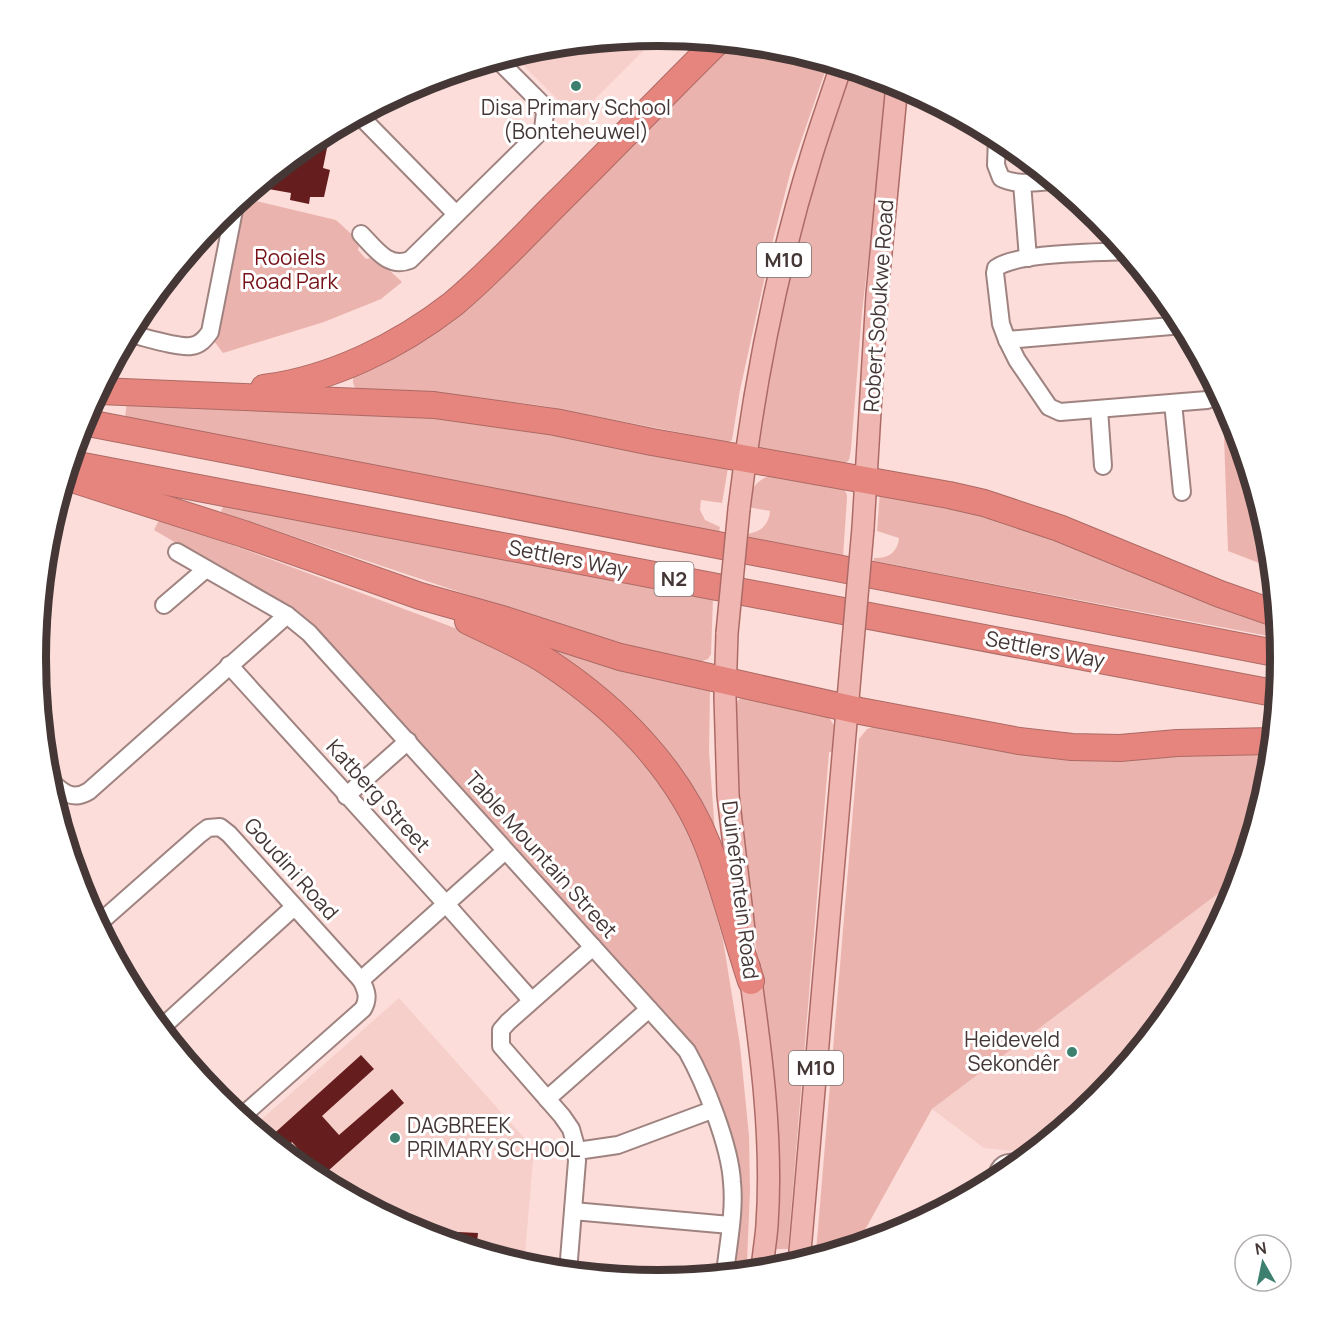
<svg xmlns="http://www.w3.org/2000/svg" width="1317" height="1317" viewBox="0 0 1317 1317" font-family="Manrope,sans-serif">
<style>
.built{fill:#f6ceca}
.green{fill:#ebb3ad}
.building{fill:#651e1d}
.lines{fill:none;stroke-linecap:round;stroke-linejoin:round}
.minor-casing{stroke:#9f8380;stroke-width:20}
.major-casing{stroke:#ad6a65;stroke-width:24}
.highway-casing{stroke:#ad6a65;stroke-width:28}
.minor{stroke:#fff;stroke-width:16}
.major{stroke:#efb6b2;stroke-width:21}
.highway{stroke:#e5857e;stroke-width:26}
.major-bridge-casing{stroke:#ad6a65;stroke-width:24;stroke-linecap:butt}
.major-bridge{stroke:#efb6b2;stroke-width:21}
.poi-dot{fill:#3e8070;stroke:#fff;stroke-width:2}
.labels{text-anchor:middle;stroke-width:6;stroke-linejoin:round;paint-order:stroke}
.shield{fill:#fff;stroke:#7c7372;stroke-width:1.5}
.shield-label{font-size:20px;font-weight:bold;fill:#443736}
.poi-label{font-size:21px;fill:#443736;stroke:#fff}
.park-label{font-size:21px;fill:#751116;stroke:#fff}
.street-label{font-size:21px;fill:#443736;stroke:#fff}
.rim{fill:none;stroke:#443736;stroke-width:8}
</style>
<rect width="100%" height="100%" fill="#fcddd9"/>
<g class="built">
<polygon points="658,36 576,118 513,55 537,48"/>
<polygon points="1240,877 1233,897 1176,1005 1098,1099 1033,1153 984,1148 932,1109"/>
<polygon points="399,998 534,1149 524,1265 420,1233 312,1176 253,1127"/>
</g>
<g class="green">
<path d="M730,43L780,48L828,63L791,170L772,244L740,390L732,440L728,442L544,406L467,396L361,392C353,388 351,381 355,374L540,233Z"/>
<path d="M849,69L889,81L862,312L851,449L849,460L843,465L757,447C770,318 810,192 849,69Z"/>
<polygon points="243,198 336,220 360,242 358,250 366,259 375,257 402,282 381,299 324,322 223,353 214,341"/>
<polygon points="127,401 466,417 728,468 722,503 701,500 700,510 705,520 720,527 719,532 125,418"/>
<polygon points="1226,405 1234,421 1269,537 1272,568 1228,551 1223,407"/>
<path d="M769,476C785,478 832,481 844,490C847,493 847,495 847,498L843,557L744,537L745,534C759,533 769,526 770,511L748,507C750,492 753,482 769,476Z"/>
<path d="M880,491L1005,518L1237,613L1278,627L1279,638L874,561V558C888,559 898,552 899,538L877,531Z"/>
<polygon points="224,503 713,598 711,654 708,659 700,662 682,659 590,636 221,512"/>
<polygon points="160,518 487,640 583,697 653,771 689,829 706,877 723,940 740,1045 749,1136 750,1190 747,1262 731,1262 737,1178 672,1027 312,625 299,615 154,530"/>
<polygon points="541,645 629,671 710,690 709,752 715,832"/>
<polygon points="741,698 745,698 828,716 835,727 833,752 829,752 788,1249 775,1249 775,1091 767,1020 740,840 735,703"/>
<polygon points="876,726 1272,750 1269,780 1240,877 932,1109 856,1246 830,1254 816,1252 859,739 867,729"/>
</g>
<g class="building">
<polygon points="321,137 329,138 323,168 330,170 324,197 310,197 309,204 290,200 291,193 257,187 313,141"/>
<polygon points="361,1055 374,1069 322,1116 339,1135 392,1089 404,1103 319,1179 303,1168 310,1162 292,1142 282,1151 268,1139"/>
<polygon points="458,1232 478,1233 476,1251 457,1245"/>
</g>
<g class="lines">
<defs>
<g id="minor">
<polyline points="360,116 456,214"/>
<path d="M997,137L996,165L1001,178C1017,186 1036,182 1053,181"/>
<polyline points="1022,183 1028,258"/>
<path d="M361,234C375,248 388,269 410,260L543,129L545,113L541,103L498,60"/>
<path d="M1126,251C1096,253 1018,252 996,268L995,273L1001,324L1007,340L1017,360L1049,407L1060,412L1207,400L1220,395"/>
<path d="M130,334C144,337 178,348 191,346C200,345 205,339 210,332L235,205"/>
<polyline points="1007,340 1183,325"/>
<polyline points="1173,403 1182,492"/>
<polyline points="1099,409 1103,466"/>
<path d="M177,552L287,615L309,633L687,1051C705,1083 730,1146 732,1182C735,1212 728,1244 725,1274"/>
<polyline points="164,605 206,569"/>
<polyline points="229,665 446,904 531,1000"/>
<path d="M48,779C61,791 72,802 89,791L287,615"/>
<polyline points="346,796 408,741"/>
<path d="M98,924L200,834L208,828L220,827L229,834L361,980C367,991 369,999 363,1009L241,1117"/>
<polyline points="361,980 505,851"/>
<polyline points="161,1028 294,907"/>
<polyline points="547,1099 649,1009"/>
<polyline points="577,1151 618,1145 712,1110"/>
<path d="M996,1180C998,1164 1006,1161 1021,1163"/>
<polyline points="573,1211 730,1225"/>
<polyline points="568,1272 577,1161 575,1143 571,1129 562,1116 501,1046 501,1030 508,1022 593,947"/>
</g>
<g id="major">
<path d="M739,509C753,390 776,271 811,157C820,127 831,97 841,66"/>
<polyline points="863,528 877,295 897,84"/>
<polyline points="727,633 725,697 728,795 744,930"/>
<path d="M749,967C761,1051 773,1139 767,1225C766,1240 763,1255 762,1271"/>
<polyline points="799,1263 852,653"/>
</g>
<g id="highway">
<path d="M264,388C332,379 399,346 453,304C490,273 523,237 557,203C611,150 663,95 717,42"/>
<polyline points="99,391 434,405 555,422 652,442 949,495 984,503 1059,528 1220,594 1277,614"/>
<polyline points="83,422 1280,654"/>
<polyline points="78,465 1278,694"/>
<polyline points="66,477 244,534 420,596 502,619 620,657 860,711 1019,741 1072,747 1120,748 1177,743 1273,741"/>
<path d="M468,621C494,634 524,646 549,663C617,708 678,769 708,846C725,890 736,936 751,981"/>
</g>
</defs>
<use href="#minor" class="minor-casing"/>
<use href="#major" class="major-casing"/>
<use href="#highway" class="highway-casing"/>
<use href="#minor" class="minor"/>
<use href="#major" class="major"/>
<use href="#highway" class="highway"/>
<defs>
<g id="major-bridge">
<polyline points="727,633 739,509"/>
<polyline points="852,653 863,528"/>
</g>
</defs>
<use href="#major-bridge" class="major-bridge-casing"/>
<use href="#major-bridge" class="major-bridge"/>
</g>
<g class="poi-dot">
<circle cx="576" cy="86" r="6"/>
<circle cx="1072" cy="1052" r="6"/>
<circle cx="395" cy="1138" r="6"/>
</g>
<g class="labels">
<g class="shield">
<rect x="757" y="243" width="54" height="34" rx="4.5"/>
<rect x="654.5" y="562" width="39" height="34" rx="4.5"/>
<rect x="789" y="1051" width="54" height="34" rx="4.5"/>
</g>
<g class="shield-label">
<text x="784" y="267">M10</text>
<text x="674" y="586">N2</text>
<text x="816" y="1075">M10</text>
</g>
<g class="poi-label">
<text x="576" y="115">Disa Primary School<tspan x="576" dy="24">(Bonteheuwel)</tspan></text>
<text x="1060" y="1047" text-anchor="end">Heideveld<tspan x="1060" dy="24">Sekondêr</tspan></text>
<text x="407" y="1133" text-anchor="start">DAGBREEK<tspan x="407" dy="24">PRIMARY SCHOOL</tspan></text>
</g>
<g class="park-label">
<text x="290" y="265">Rooiels<tspan x="290" dy="24">Road Park</tspan></text>
</g>
<g class="street-label">
<text transform="translate(879 306) rotate(-86)" y="7">Robert Sobukwe Road</text>
<text transform="translate(568 559) rotate(11)" y="7">Settlers Way</text>
<text transform="translate(1045 650) rotate(11)" y="7">Settlers Way</text>
<text transform="translate(378 796) rotate(48)" y="7">Katberg Street</text>
<text transform="translate(541 855) rotate(48)" y="7">Table Mountain Street</text>
<text transform="translate(291 869) rotate(48)" y="7">Goudini Road</text>
<text transform="translate(740 890) rotate(83)" y="7">Duinefontein Road</text>
</g>
</g>
<path d="M0 0H1317V1317H0ZM46 658a612 612 0 1 1 1224 0a612 612 0 1 1-1224 0Z" fill="#fff" fill-rule="evenodd"/>
<path class="rim" d="M46 658a612 612 0 1 1 1224 0a612 612 0 1 1-1224 0Z"/>
<g transform="translate(1263 1263) rotate(351)"><circle r="28" fill="#ffffff" stroke="#b4afaf" stroke-width="1.5"/>
<path d="M0-4.5L10 22L0 15L-10 22Z" fill="#3e8070"/>
<text y="-9" font-size="16" font-weight="bold" text-anchor="middle" fill="#443736">N</text>
</g>
</svg>
